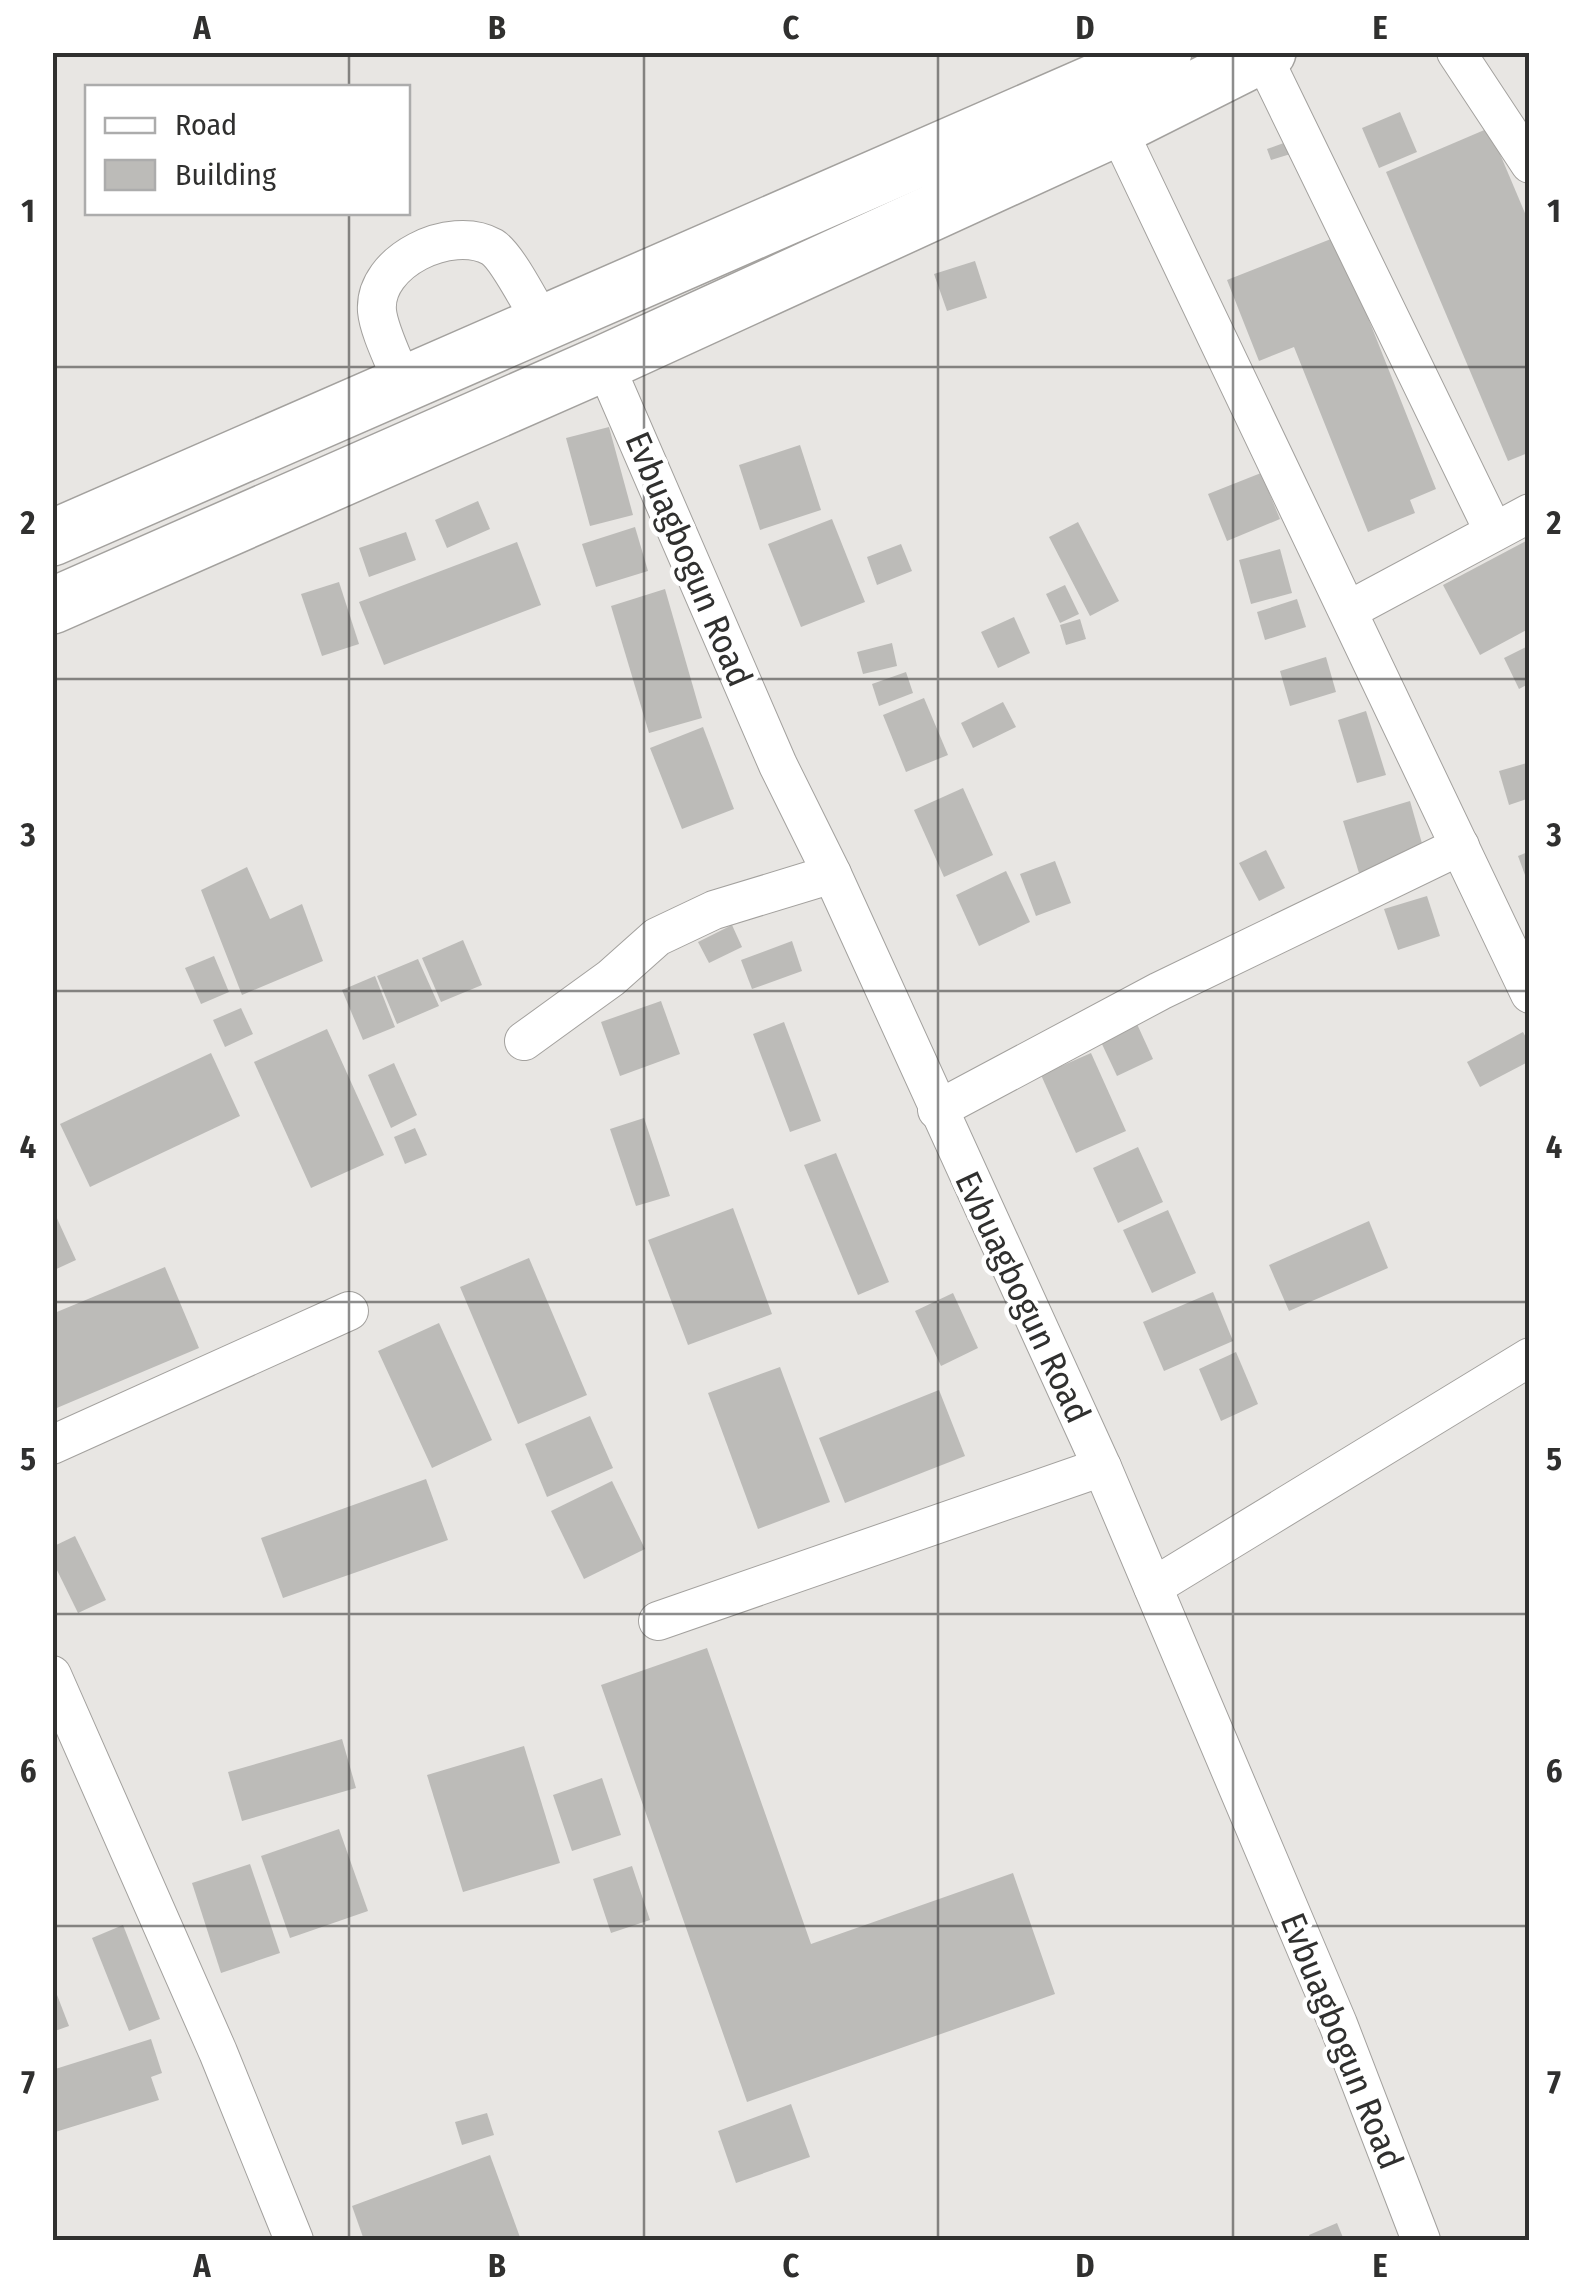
<svg xmlns="http://www.w3.org/2000/svg" width="1582" height="2293" viewBox="0 0 1582 2293" font-family="'Fira Sans Condensed',sans-serif">
<style>
.building{fill:#bcbbb8}
.lines{fill:none;stroke-linecap:round;stroke-linejoin:round}
.minor-casing{stroke:#a3a19e;stroke-width:40}
.highway-casing{stroke:#a3a19e;stroke-width:58}
.minor{stroke:#fff;stroke-width:38}
.highway{stroke:#fff;stroke-width:55}
.grid{fill:none;stroke:#30302f;stroke-width:2.5;stroke-opacity:0.55}
.labels{text-anchor:middle;stroke-width:9;stroke-linejoin:round;paint-order:stroke}
.street-label{font-size:35px;fill:#30302f;stroke:#fff}
.neatline{fill:none;stroke:#30302f;stroke-width:4}
.grid-label{font-size:32px;text-anchor:middle;font-weight:bold;fill:#30302f}
</style>
<rect width="100%" height="100%" fill="#e8e6e3"/>
<g class="building">
<polygon points="1400,112 1417,152 1379,168 1362,128"/>
<polygon points="1489,128 1530,225 1530,452 1508,461 1386,172"/>
<polygon points="1292,140 1297,152 1271,160 1267,149"/>
<polygon points="1336,237 1436,489 1410,500 1415,513 1368,532 1294,347 1259,361 1227,280"/>
<polygon points="975,261 987,298 947,311 934,274"/>
<polygon points="609,427 633,515 590,526 566,438"/>
<polygon points="800,445 821,510 760,530 739,465"/>
<polygon points="1261,473 1280,519 1227,541 1208,494"/>
<polygon points="478,501 490,529 447,548 435,520"/>
<polygon points="832,519 865,602 801,627 768,544"/>
<polygon points="1078,522 1119,601 1090,616 1049,537"/>
<polygon points="635,527 648,571 596,587 582,544"/>
<polygon points="406,532 416,560 369,577 359,548"/>
<polygon points="1530,539 1530,628 1480,655 1443,585"/>
<polygon points="517,542 541,605 384,665 359,602"/>
<polygon points="901,544 912,571 877,585 867,557"/>
<polygon points="1280,549 1292,593 1251,604 1239,560"/>
<polygon points="339,582 359,644 322,656 301,594"/>
<polygon points="1065,585 1079,614 1060,623 1046,594"/>
<polygon points="665,589 702,718 649,733 611,606"/>
<polygon points="1297,599 1306,627 1265,640 1257,612"/>
<polygon points="1014,617 1030,653 998,668 981,632"/>
<polygon points="1080,619 1086,639 1066,645 1060,625"/>
<polygon points="892,643 897,666 863,674 857,652"/>
<polygon points="1530,645 1530,683 1519,689 1504,658"/>
<polygon points="1326,657 1336,692 1290,706 1280,671"/>
<polygon points="906,672 913,693 879,706 872,684"/>
<polygon points="924,698 948,755 906,772 883,715"/>
<polygon points="1003,702 1016,727 973,748 961,723"/>
<polygon points="1366,711 1386,775 1357,783 1338,720"/>
<polygon points="703,727 734,809 682,829 650,748"/>
<polygon points="1530,762 1530,798 1509,805 1499,771"/>
<polygon points="963,788 993,855 944,877 914,810"/>
<polygon points="1410,801 1425,854 1359,873 1343,821"/>
<polygon points="1266,850 1285,888 1259,901 1239,863"/>
<polygon points="1530,851 1530,886 1529,886 1518,856"/>
<polygon points="1055,861 1071,903 1036,916 1020,874"/>
<polygon points="247,867 270,919 302,904 323,961 242,995 201,890"/>
<polygon points="1006,871 1030,922 979,946 956,895"/>
<polygon points="1427,896 1440,936 1398,950 1384,909"/>
<polygon points="732,925 742,947 709,963 698,942"/>
<polygon points="463,940 482,985 441,1002 422,958"/>
<polygon points="792,941 802,971 752,989 741,960"/>
<polygon points="214,956 229,992 201,1004 185,968"/>
<polygon points="418,959 439,1006 397,1024 377,976"/>
<polygon points="375,976 395,1027 363,1040 342,990"/>
<polygon points="661,1001 680,1054 620,1076 601,1022"/>
<polygon points="241,1008 253,1034 225,1047 213,1020"/>
<polygon points="784,1022 821,1121 790,1132 753,1034"/>
<polygon points="1137,1024 1153,1059 1117,1076 1101,1042"/>
<polygon points="327,1029 384,1155 311,1188 254,1062"/>
<polygon points="1523,1032 1530,1045 1530,1061 1480,1087 1467,1062"/>
<polygon points="211,1053 240,1116 90,1187 60,1124"/>
<polygon points="1091,1053 1126,1131 1076,1153 1041,1075"/>
<polygon points="394,1063 417,1115 391,1128 368,1075"/>
<polygon points="644,1118 670,1196 636,1206 610,1129"/>
<polygon points="415,1128 427,1155 405,1164 394,1137"/>
<polygon points="1138,1147 1163,1202 1118,1223 1093,1168"/>
<polygon points="836,1153 889,1282 858,1295 804,1165"/>
<polygon points="733,1208 772,1314 688,1345 648,1240"/>
<polygon points="1168,1210 1196,1273 1152,1293 1123,1230"/>
<polygon points="55,1214 76,1260 52,1271 52,1215"/>
<polygon points="1369,1221 1388,1268 1289,1311 1269,1265"/>
<polygon points="529,1258 587,1395 518,1424 460,1287"/>
<polygon points="165,1267 199,1348 52,1410 52,1314"/>
<polygon points="1213,1292 1233,1341 1164,1371 1143,1322"/>
<polygon points="953,1293 978,1348 941,1366 915,1311"/>
<polygon points="439,1323 492,1440 432,1468 378,1351"/>
<polygon points="1236,1352 1258,1404 1221,1421 1199,1369"/>
<polygon points="780,1367 830,1502 758,1529 708,1393"/>
<polygon points="939,1390 965,1456 845,1503 819,1438"/>
<polygon points="590,1416 613,1468 547,1497 525,1444"/>
<polygon points="426,1479 448,1540 283,1598 261,1538"/>
<polygon points="612,1481 645,1549 584,1579 551,1511"/>
<polygon points="75,1536 106,1600 78,1613 52,1560 52,1547"/>
<polygon points="707,1648 811,1944 1013,1873 1055,1994 747,2102 601,1685"/>
<polygon points="342,1739 356,1788 242,1821 228,1772"/>
<polygon points="524,1746 560,1863 463,1892 427,1775"/>
<polygon points="602,1778 621,1835 572,1851 553,1795"/>
<polygon points="339,1829 368,1911 290,1938 261,1856"/>
<polygon points="250,1864 280,1953 221,1973 192,1883"/>
<polygon points="632,1866 650,1920 611,1933 593,1879"/>
<polygon points="123,1925 160,2019 129,2031 92,1938"/>
<polygon points="52,1982 69,2026 52,2032"/>
<polygon points="151,2039 162,2073 151,2077 159,2100 52,2133 52,2070"/>
<polygon points="791,2104 810,2157 736,2183 718,2131"/>
<polygon points="487,2113 494,2135 462,2145 455,2122"/>
<polygon points="490,2155 521,2240 364,2240 352,2206"/>
<polygon points="1337,2223 1344,2240 1311,2240 1309,2235"/>
</g>
<g class="lines">
<defs>
<g id="minor">
<polyline points="1456,52 1530,164"/>
<polyline points="1262,55 1493,530"/>
<polyline points="1117,128 1530,994"/>
<polyline points="604,363 778,765 832,874 1102,1467 1338,2024 1421,2240"/>
<path d="M403,384C396,364 379,332 377,311C373,261 451,224 492,247C507,256 532,306 543,324"/>
<polyline points="1349,610 1530,513"/>
<polyline points="524,1041 611,978 657,937 714,910 832,874"/>
<polyline points="937,1110 1160,991 1460,846"/>
<polyline points="52,1445 349,1311"/>
<polyline points="1153,1587 1530,1357"/>
<polyline points="658,1621 1102,1467"/>
<polyline points="52,1675 218,2052 294,2240"/>
</g>
<g id="highway">
<polyline points="52,538 1164,52"/>
<polyline points="52,606 604,363 1117,128 1268,52"/>
</g>
</defs>
<use href="#minor" class="minor-casing"/>
<use href="#highway" class="highway-casing"/>
<use href="#minor" class="minor"/>
<use href="#highway" class="highway"/>
</g>
<path class="grid" d="M349,52V88M644,52V2240M938,52V2240M1233,52V2240M349,212V2240M52,367H1530M52,679H1530M52,991H1530M52,1302H1530M52,1614H1530M52,1926H1530"/>
<g class="labels">
<g class="street-label">
<text transform="translate(689 559) rotate(67)" y="12">Evbuagbogun Road</text>
<text transform="translate(1023 1297) rotate(65)" y="12">Evbuagbogun Road</text>
<text transform="translate(1342 2041) rotate(68)" y="12">Evbuagbogun Road</text>
</g>
</g>
<rect width="1582" height="2293" fill="none" stroke="#ffffff" stroke-width="110"/>
<rect x="85" y="85" width="325" height="130" fill="#ffffff" stroke="#acacac" stroke-width="2.5"/>
<rect x="105" y="118" width="50" height="15" fill="#ffffff" stroke="#acacac" stroke-width="2.5"/>
<text x="175" y="135" font-size="30" fill="#30302f">Road</text>
<rect x="105" y="160" width="50" height="30" fill="#bcbbb8" stroke="#acacac" stroke-width="2.5"/>
<text x="175" y="185" font-size="30" fill="#30302f">Building</text>
<rect x="55" y="55" width="1472" height="2183" class="neatline"/>
<g class="grid-label">
<text x="202" y="39">A</text>
<text x="497" y="39">B</text>
<text x="791" y="39">C</text>
<text x="1085" y="39">D</text>
<text x="1380" y="39">E</text>
<text x="28" y="222">1</text>
<text x="1554" y="222">1</text>
<text x="28" y="534">2</text>
<text x="1554" y="534">2</text>
<text x="28" y="846">3</text>
<text x="1554" y="846">3</text>
<text x="28" y="1158">4</text>
<text x="1554" y="1158">4</text>
<text x="28" y="1470">5</text>
<text x="1554" y="1470">5</text>
<text x="28" y="1782">6</text>
<text x="1554" y="1782">6</text>
<text x="28" y="2093">7</text>
<text x="1554" y="2093">7</text>
<text x="202" y="2277">A</text>
<text x="497" y="2277">B</text>
<text x="791" y="2277">C</text>
<text x="1085" y="2277">D</text>
<text x="1380" y="2277">E</text>
</g>
</svg>
